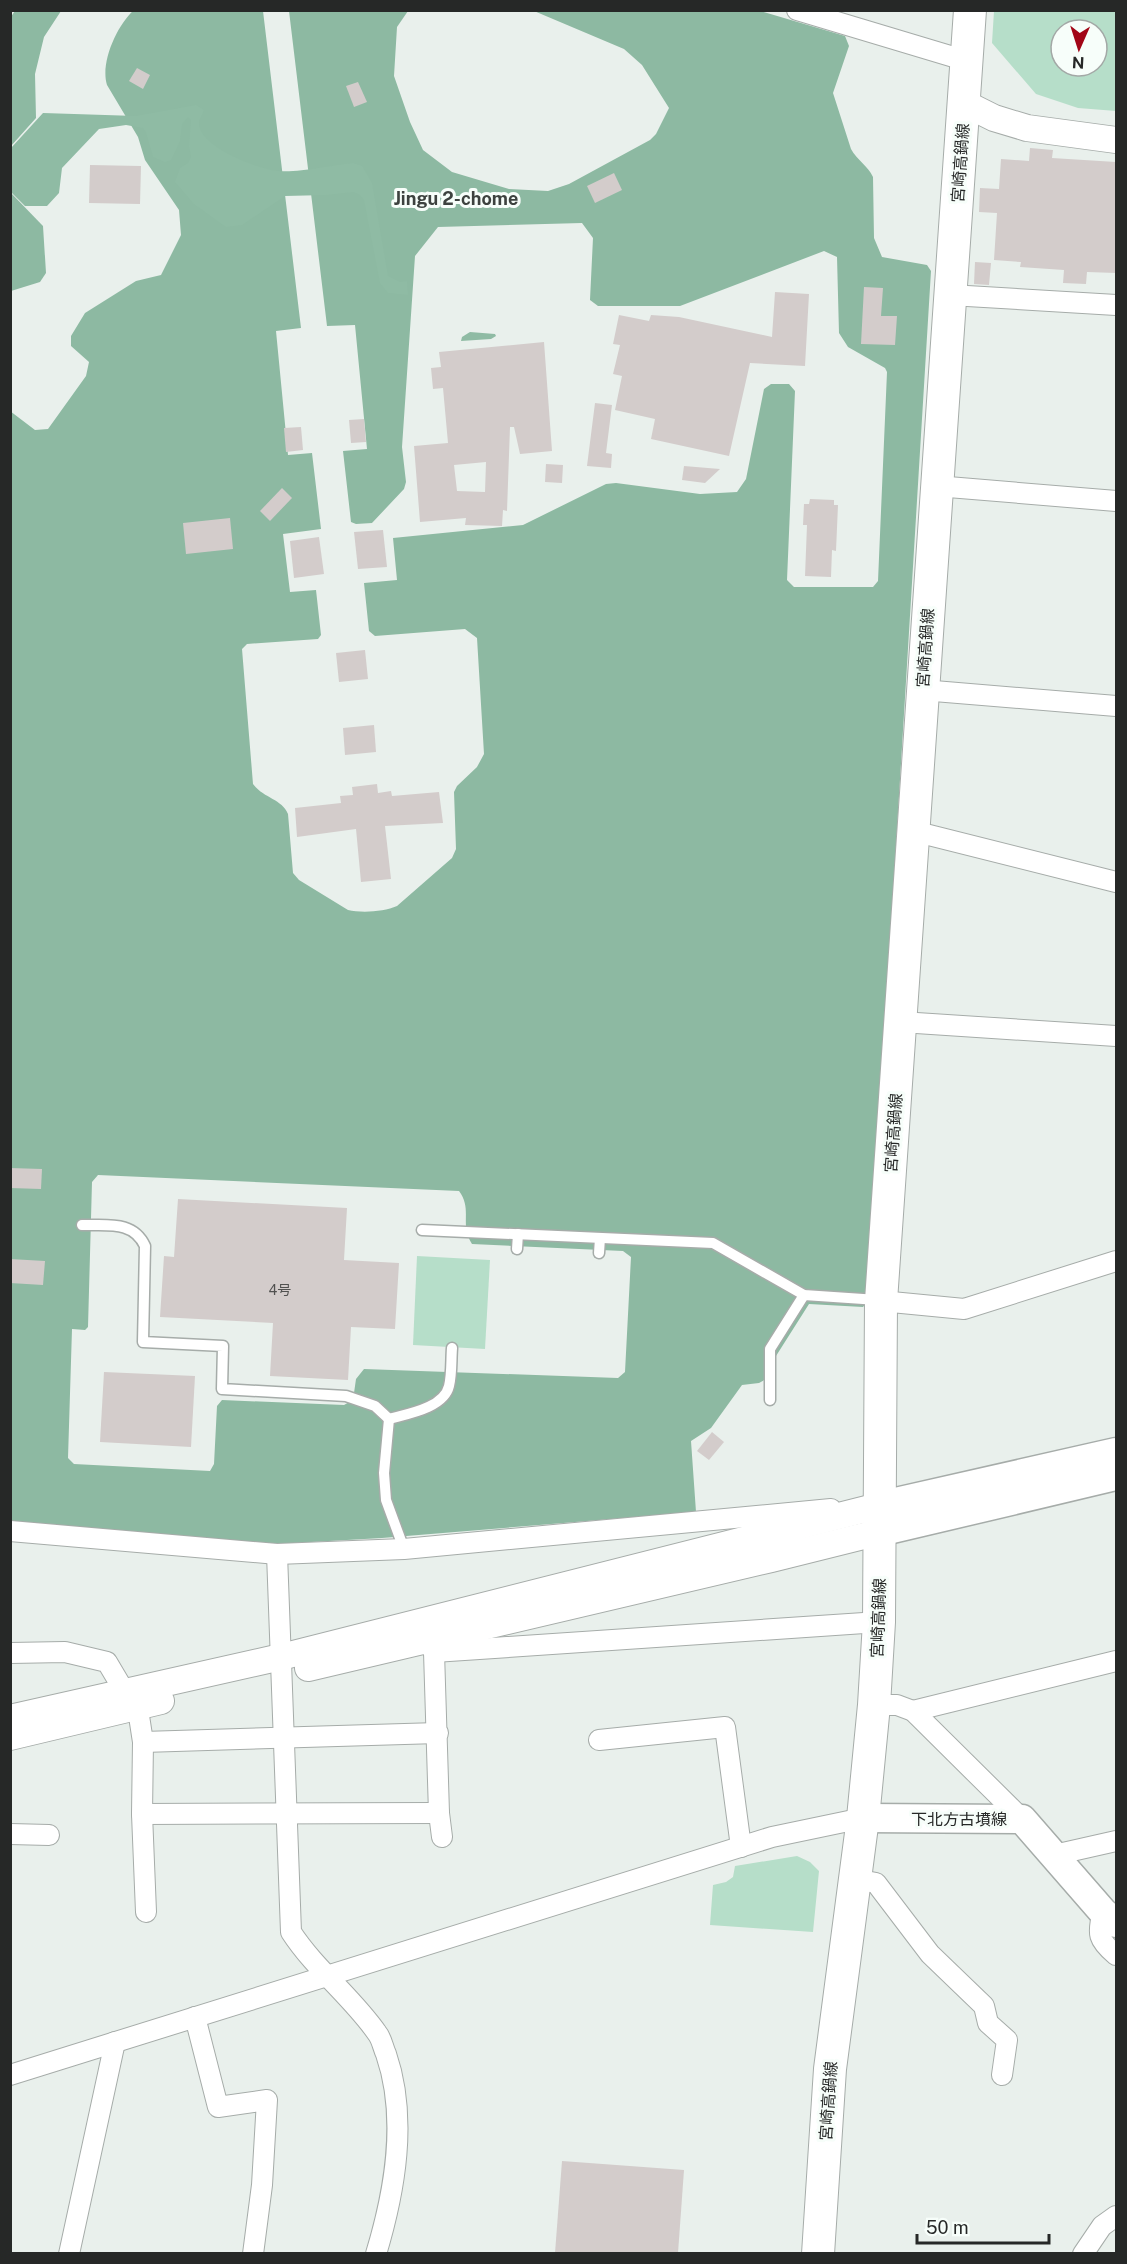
<svg xmlns="http://www.w3.org/2000/svg" width="1127" height="2264" viewBox="0 0 1127 2264" font-family="'Public Sans','Noto Sans JP',sans-serif">
<style>
.green{fill:#b6dec9;fill-rule:evenodd}
.forest{fill:#8db9a2;fill-rule:evenodd}
.water{fill:#8fbba4}
.building{fill:#d3cccb;fill-rule:evenodd}
.lines{fill:none;stroke-linecap:round;stroke-linejoin:round}
.service-casing{stroke:#a6aca9;stroke-width:13}
.minor-casing{stroke:#a6aca9;stroke-width:22}
.tertiary-casing{stroke:#a6aca9;stroke-width:28}
.secondary-casing{stroke:#a6aca9;stroke-width:31}
.primary-casing{stroke:#a6aca9;stroke-width:34}
.service{stroke:#fff;stroke-width:10}
.minor{stroke:#fff;stroke-width:20}
.tertiary{stroke:#fff;stroke-width:26}
.secondary{stroke:#fff;stroke-width:28}
.primary{stroke:#fff;stroke-width:32}
.labels{text-anchor:middle;stroke-width:6;stroke-linejoin:round;paint-order:stroke}
.number-label{font-size:14px;fill:#515150}
.street-label{font-size:16px;fill:#262827;stroke:#f7fefa}
.neighbourhood-label{font-size:18px;font-weight:bold;fill:#3d423f;stroke:#f7fefa}
</style>
<rect width="100%" height="100%" fill="#e9f0ec"/>
<g class="green">
<path d="M994,11H1116V111L1078,108L1036,94L992,43ZM1061,30H1097V66H1061Z"/>
<polygon points="417,1256 490,1260 485,1349 413,1345"/>
<polygon points="797,1856 810,1862 819,1871 813,1932 710,1925 713,1885 726,1882 733,1877 735,1866"/>
</g>
<g class="forest">
<path d="M134,10L263,11L301,328L276,331L288,455L312,453L321,529L283,534L290,592L316,590L321,635L318,639L247,644L242,649L253,784C263,798 282,799 288,814L293,873L299,880L348,910C361,913 384,912 397,906L452,858L456,849L454,792L457,786L477,767L484,754L477,638L465,629L375,636L369,631L364,583L397,580L393,538L523,525L606,484L616,483L700,494L737,492L746,479L764,389L771,384H789L795,391L787,580L794,587H873L878,581L887,372L885,368L848,347L839,333L837,257L824,251L680,306H598L590,300L593,238L582,223L438,227L415,256L402,447L406,482L404,489L372,523L356,524L351,522L343,451L367,449L355,325L327,326L289,11H408L397,27L394,76L410,122L423,150L452,172L509,189L548,191L569,184L650,140L656,134L669,108L642,65L624,49L534,11H760L845,36L849,46L833,93L851,149C857,160 868,166 873,177L874,238L882,257L927,265L931,271L887,993L872,1296L863,1307L809,1304L776,1356L773,1375L759,1383L742,1385L711,1428L691,1441L696,1512L382,1538L276,1544L11,1523L10,411L35,430L48,429L86,376L89,362L71,346V336L85,313L136,281L161,275L181,235L179,210L145,160L138,137L107,85C100,63 117,25 134,10ZM98,1175L459,1191C473,1210 459,1224 472,1244L623,1251L631,1257L625,1372L618,1378L364,1369L356,1379L353,1400L344,1405L222,1400L217,1406L214,1464L210,1471L74,1464L68,1458L72,1329L85,1330L88,1327L92,1182Z"/>
<polygon points="15,11 61,11 44,37 35,74 36,118 11,146 10,18"/>
<polygon points="11,193 43,226 46,273 40,282 11,291"/>
</g>
<g class="water">
<path d="M196,105L204,110C203,114 199,119 199,123C198,147 260,170 279,171C297,173 333,165 353,163L362,166L372,183L388,276L400,282L407,281L408,295L388,293L380,283L364,200L360,195L354,192L326,195L285,196L242,225L226,227L194,204L175,182L180,168L188,163L191,157L189,146L191,120L188,117L182,124L180,141L171,160L165,162L153,157L146,132L143,128L126,125L99,129L62,168L59,193L47,206H25L11,192V148L43,113L136,116Z"/>
<polygon points="470,332 495,334 496,336 491,339 461,341 462,337"/>
</g>
<g class="building">
<polygon points="137,68 150,75 143,89 129,81"/>
<polygon points="358,82 367,102 354,107 346,86"/>
<polygon points="1030,148 1053,150 1052,158 1116,162 1116,273 1087,272 1086,284 1063,283 1064,270 1020,267 1021,262 994,260 997,213 979,212 980,188 999,189 1001,159 1029,161"/>
<polygon points="90,165 141,166 140,204 89,203"/>
<polygon points="614,173 622,190 595,203 587,186"/>
<polygon points="975,262 991,263 989,285 974,284"/>
<polygon points="864,287 883,288 881,316 897,316 895,345 861,344"/>
<polygon points="775,292 809,294 805,366 750,363 729,456 651,439 655,419 615,410 622,376 613,374 620,345 613,344 619,315 649,321 651,315 679,317 772,337"/>
<path d="M544,342L552,451L520,454L514,427H510L507,511L503,510L502,526L465,525L466,518L420,522L414,446L448,443L443,388L433,389L431,368L441,367L439,352ZM486,462L485,492L457,491L454,465Z"/>
<polygon points="595,403 612,405 606,453 612,454 611,468 587,466"/>
<polygon points="364,419 366,442 351,443 349,420"/>
<polygon points="301,427 303,450 286,452 284,428"/>
<polygon points="546,464 563,465 562,483 545,482"/>
<polygon points="684,466 720,469 705,483 682,480"/>
<polygon points="282,488 292,498 270,521 260,511"/>
<polygon points="810,499 834,500 834,505 838,505 836,551 832,550 831,577 805,576 807,525 803,525 804,504 809,504"/>
<polygon points="230,518 233,549 186,554 183,523"/>
<polygon points="383,530 387,567 358,569 354,532"/>
<polygon points="319,537 324,574 294,578 290,541"/>
<polygon points="365,650 368,679 339,682 336,653"/>
<polygon points="374,725 376,752 345,755 343,728"/>
<polygon points="377,784 378,793 391,791 392,796 439,792 443,823 385,826 391,879 361,882 356,829 297,837 295,808 341,803 340,796 353,795 352,787"/>
<polygon points="10,1168 42,1169 41,1189 10,1188"/>
<polygon points="178,1199 347,1208 344,1260 399,1263 395,1329 351,1327 348,1380 270,1376 273,1323 160,1317 164,1256 174,1257"/>
<polygon points="10,1259 45,1261 43,1285 10,1283"/>
<polygon points="104,1372 195,1376 191,1447 100,1442"/>
<polygon points="712,1432 724,1442 709,1460 697,1451"/>
<polygon points="562,2161 684,2170 678,2253 555,2253"/>
</g>
<g class="lines">
<defs>
<g id="service">
<path d="M82,1225C107,1226 133,1220 145,1246L143,1342L223,1346L222,1389L346,1396L375,1406L389,1419"/>
<polyline points="422,1230 713,1243 804,1295 878,1300"/>
<polyline points="517,1249 518,1234"/>
<polyline points="599,1253 600,1238"/>
<polyline points="770,1400 770,1349 804,1295"/>
<path d="M404,1549L386,1500L384,1473L389,1419C407,1414 444,1408 449,1386C452,1374 451,1360 452,1348"/>
</g>
<g id="minor">
<polyline points="797,10 967,61"/>
<polyline points="950,295 1116,305"/>
<polyline points="936,486 1116,501"/>
<polyline points="922,690 1116,706"/>
<polyline points="913,831 1116,882"/>
<polyline points="901,1022 1116,1036"/>
<polyline points="881,1301 964,1309 1116,1261"/>
<polyline points="10,1531 277,1554 404,1549 831,1509"/>
<path d="M277,1554L291,1932C315,1969 352,1997 377,2033C382,2039 383,2048 386,2054C408,2118 395,2191 376,2254"/>
<polyline points="427,1641 434,1652 439,1813 442,1837"/>
<polyline points="434,1652 879,1622"/>
<polyline points="10,1653 65,1652 107,1662 139,1716 143,1742 142,1814 146,1912"/>
<polyline points="874,1705 897,1705 913,1711 1022,1819"/>
<polyline points="913,1711 1116,1661"/>
<polyline points="599,1740 725,1727 741,1847"/>
<polyline points="143,1742 438,1733"/>
<polyline points="142,1814 439,1813"/>
<polyline points="10,1834 49,1835"/>
<polyline points="1054,1855 1116,1841"/>
<polyline points="855,1879 876,1883 930,1954 984,2006 988,2023 1007,2040 1002,2075"/>
<path d="M1103,1912C1097,1934 1098,1940 1116,1955"/>
<polyline points="195,2017 218,2107 267,2100 262,2185 253,2254"/>
<polyline points="10,2075 772,1837 863,1818"/>
<polyline points="69,2254 115,2042"/>
<polyline points="1083,2254 1102,2226 1116,2216"/>
</g>
<g id="tertiary">
<polyline points="964,103 994,118 1027,128 1116,140"/>
<polyline points="308,1668 771,1559 880,1532"/>
<polyline points="10,1718 281,1657 878,1506"/>
<polyline points="10,1737 161,1701"/>
</g>
<g id="secondary">
<polyline points="878,1506 1116,1452"/>
<polyline points="880,1532 1116,1476"/>
<polyline points="863,1818 1022,1819 1103,1912 1116,1923"/>
</g>
<polyline id="primary" points="818,2254 830,2069 863,1818 874,1705 879,1622 881,1301 970,10"/>
</defs>
<use href="#service" class="service-casing"/>
<use href="#minor" class="minor-casing"/>
<use href="#tertiary" class="tertiary-casing"/>
<use href="#secondary" class="secondary-casing"/>
<use href="#primary" class="primary-casing"/>
<use href="#service" class="service"/>
<use href="#minor" class="minor"/>
<use href="#tertiary" class="tertiary"/>
<use href="#secondary" class="secondary"/>
<use href="#primary" class="primary"/>
</g>
<g class="labels">
<g class="number-label">
<text x="280" y="1295">4号</text>
</g>
<g class="street-label">
<text transform="translate(960 163) rotate(-86)" y="6">宮崎高鍋線</text>
<text transform="translate(925 648) rotate(-86)" y="6">宮崎高鍋線</text>
<text transform="translate(893 1133) rotate(-86)" y="6">宮崎高鍋線</text>
<text transform="translate(878 1618) rotate(-88)" y="6">宮崎高鍋線</text>
<text x="959" y="1825">下北方古墳線</text>
<text transform="translate(828 2101) rotate(-86)" y="6">宮崎高鍋線</text>
</g>
<g class="neighbourhood-label">
<text x="456" y="205">Jingu 2-chome</text>
</g>
</g>
<rect width="1127" height="2264" fill="none" stroke="#262827" stroke-width="24"/>
<g transform="translate(1079 48) rotate(183)"><circle r="28" fill="#f7fefa" stroke="#a3a8a6" stroke-width="1.5"/>
<path d="M0-4.5L10 22L0 15L-10 22Z" fill="#a20617"/>
<text y="-9" font-size="16" font-weight="bold" text-anchor="middle" fill="#262827">N</text>
</g>
<path d="M917 2234v9h132v-9" fill="none" stroke="#262827" stroke-width="3"/>
<text x="926" y="2234" font-size="18" fill="#262827" stroke="#f7fefa" stroke-width="4.5" paint-order="stroke">50 m</text>
</svg>
